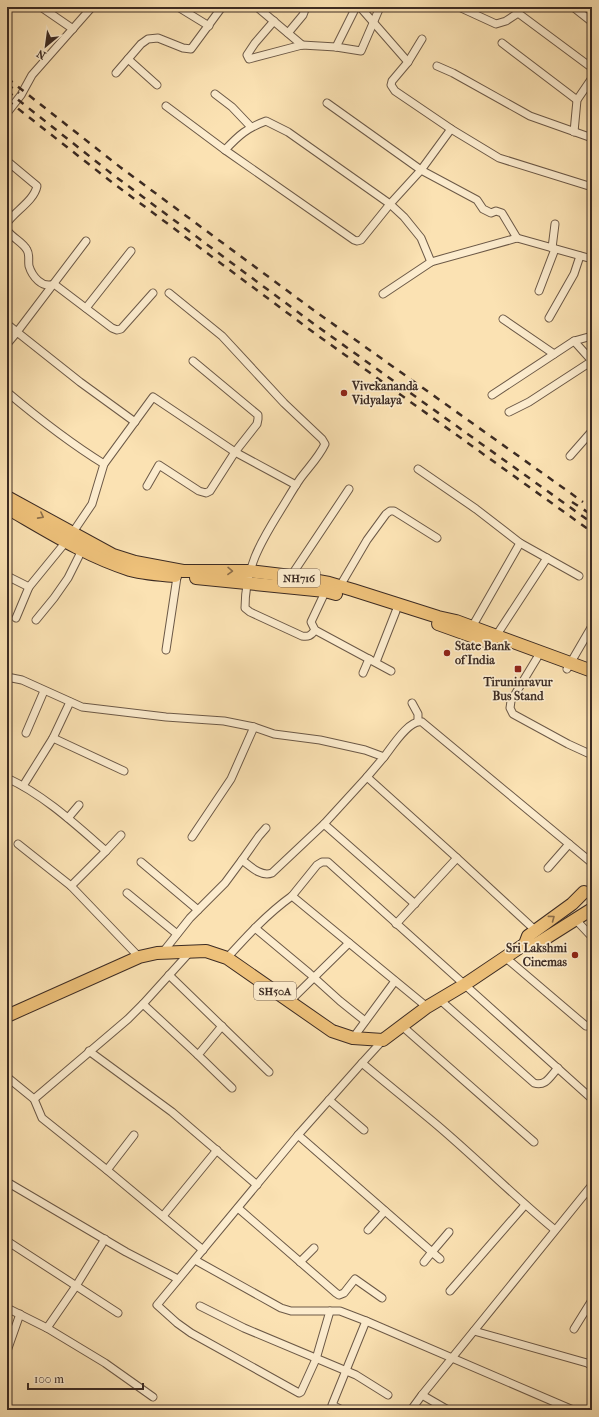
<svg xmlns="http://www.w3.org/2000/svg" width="599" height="1417" viewBox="0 0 599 1417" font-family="'IM FELL French Canon',serif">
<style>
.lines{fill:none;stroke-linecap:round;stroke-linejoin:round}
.minor-casing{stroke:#6c5947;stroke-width:9}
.primary-casing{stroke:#3c2b23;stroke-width:14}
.trunk-casing{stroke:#3c2b23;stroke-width:14}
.minor{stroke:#fcecce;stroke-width:7}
.primary{stroke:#eec17a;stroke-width:12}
.trunk{stroke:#eec17a;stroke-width:12}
.rail{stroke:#3c2b23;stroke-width:2.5;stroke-dasharray:7 7;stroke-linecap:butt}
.oneway{stroke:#8c6e4a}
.poi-dot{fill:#8f2418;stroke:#fcecce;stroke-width:1.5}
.labels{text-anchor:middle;stroke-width:3.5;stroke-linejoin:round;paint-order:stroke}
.shield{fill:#fcecce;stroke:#766556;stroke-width:1}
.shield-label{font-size:11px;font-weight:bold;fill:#3c2b23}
.poi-label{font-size:12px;font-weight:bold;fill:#3c2b23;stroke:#fcecce;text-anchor:start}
</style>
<rect width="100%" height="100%" fill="#fbe2b3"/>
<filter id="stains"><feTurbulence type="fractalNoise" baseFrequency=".005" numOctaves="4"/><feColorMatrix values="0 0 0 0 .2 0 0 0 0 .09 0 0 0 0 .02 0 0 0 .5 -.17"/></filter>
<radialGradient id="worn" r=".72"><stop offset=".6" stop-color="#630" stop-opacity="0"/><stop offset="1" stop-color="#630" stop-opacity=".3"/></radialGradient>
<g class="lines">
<defs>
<g id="minor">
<polyline points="41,7 73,29"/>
<polyline points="178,7 209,26"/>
<polyline points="257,7 302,45"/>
<polyline points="360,7 408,62"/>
<polyline points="459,7 496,24 506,21 518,13 592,68"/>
<polyline points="573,7 592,22"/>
<polyline points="274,21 255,43 247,55 249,59 302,45 336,47 361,51 380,7"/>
<polyline points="288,33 303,15 306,7"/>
<polyline points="422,39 408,62 392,81 391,85 395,91 451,129 499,158 592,187"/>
<polyline points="502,43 577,100"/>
<polyline points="336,47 356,7"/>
<polyline points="128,59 157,85"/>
<polyline points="437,66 453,73 530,116 592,138"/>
<polyline points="116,73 141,44 148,39 158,38 183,48 191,49 222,7"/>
<polyline points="215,94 232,107 251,127"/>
<polyline points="327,103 421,170 451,129"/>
<polyline points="166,106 225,150"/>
<polyline points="7,113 21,95 32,75 92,7"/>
<path d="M266,121L288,132L390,204L361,240L357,241L354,240L225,150C239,135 247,128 266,121Z"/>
<polyline points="574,132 577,100 592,78"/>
<path d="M7,161L37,186C34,201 15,211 7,223"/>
<path d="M7,230C12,238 23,242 27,250C30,255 28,260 29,266C32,276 42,289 54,284L112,328L117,330L121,329L153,293"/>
<polyline points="552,248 555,224"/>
<polyline points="431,262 421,238 404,217 390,204 421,170 477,200 483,209 491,213 496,211 502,213 517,238"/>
<polyline points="539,291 555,249"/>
<path d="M169,293L222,336L284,403L322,439L325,444C319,457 308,468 300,479C293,489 287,500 280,511C260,543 245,569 245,608L250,612L302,636C308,637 311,636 315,630"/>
<polyline points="383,294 431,262 517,238 592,259"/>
<polyline points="86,308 131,251"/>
<polyline points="549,318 574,274 580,256"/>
<polyline points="503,319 554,354"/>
<polyline points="7,324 17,332 86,241"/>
<polyline points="574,341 592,361"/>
<polyline points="7,344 17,332 80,382 135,422"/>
<path d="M7,392C38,418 70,443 104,464"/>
<polyline points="492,395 574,341 592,336"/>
<polyline points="509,412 529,402 592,361"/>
<polyline points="570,456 592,431"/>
<polyline points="418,469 476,509 520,543 472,627"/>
<polyline points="147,486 159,465 199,491 206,493 210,491 235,452 257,424 258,419 258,415 193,361"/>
<polyline points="520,543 579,576"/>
<polyline points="7,576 29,587 69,538 92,504 104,464 153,397 235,452 296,485"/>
<polyline points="291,576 349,489"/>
<polyline points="340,586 367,540 386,514 390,511 394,511 437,538"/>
<polyline points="327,588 311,622 315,630 391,671"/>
<polyline points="16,618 29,587"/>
<polyline points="36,620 54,598 68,578 82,550"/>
<polyline points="496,636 547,558"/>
<polyline points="166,650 177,577"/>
<polyline points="537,658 511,701 510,708 513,714 568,744 592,755"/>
<polyline points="376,662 396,611"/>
<polyline points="567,669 592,626"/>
<polyline points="363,673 369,659"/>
<polyline points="7,677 22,680 82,707 166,717 224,721 254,727 274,734 320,740 365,750 384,757 367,777 457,858 535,930"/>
<polyline points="412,703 418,714 418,721"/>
<polyline points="26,733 44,691"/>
<polyline points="53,738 124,771"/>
<path d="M384,757C392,747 409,719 422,722L592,863"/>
<path d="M7,778C44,795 75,824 106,851L71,886"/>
<polyline points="23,786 53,738 70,702"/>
<polyline points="68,818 79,805"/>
<polyline points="324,824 415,904"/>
<polyline points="192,837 231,779 254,727"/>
<polyline points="18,844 71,886 139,957"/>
<polyline points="106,851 121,835"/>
<path d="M242,860C251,867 261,877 272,873L324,824L367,777"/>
<polyline points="141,862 198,910"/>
<polyline points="548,868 569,844"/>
<polyline points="127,893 177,934"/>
<polyline points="292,896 317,865 322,862 328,862 592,1099"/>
<polyline points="575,919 592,937"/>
<polyline points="396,924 457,858"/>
<polyline points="255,928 309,973 340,1001 365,1021"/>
<polyline points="163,952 190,918 225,883 242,860 259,836 266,828"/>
<path d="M227,958C247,936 267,914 292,896L427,1007"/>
<polyline points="506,958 586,1026"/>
<polyline points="169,975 269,1072"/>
<path d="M439,999L534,1083C546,1087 550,1076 558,1068"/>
<polyline points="290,1001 349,943"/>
<polyline points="143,1004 190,952"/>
<polyline points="222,1026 198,1055 232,1088"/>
<polyline points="402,1026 534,1142"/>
<polyline points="353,1038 395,981"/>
<path d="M383,1040L362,1063C387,1084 412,1104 437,1125C477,1159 515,1197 555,1230"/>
<polyline points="89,1051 172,1112 257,1185"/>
<polyline points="7,1077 34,1099 42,1118 107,1170 203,1250"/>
<polyline points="34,1099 128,1019 143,1004 198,1055"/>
<polyline points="329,1100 364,1130"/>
<polyline points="298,1135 432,1252 449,1232"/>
<polyline points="107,1170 134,1135"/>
<polyline points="7,1182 126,1252 178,1279"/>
<polyline points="238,1208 336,1293 339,1295 344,1293 355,1279 382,1298"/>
<polyline points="163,1216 217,1150"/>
<polyline points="368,1230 385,1211"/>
<polyline points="7,1241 118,1313"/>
<polyline points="195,1260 281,1308 291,1311 340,1311 366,1321 573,1410"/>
<polyline points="300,1262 314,1248"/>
<polyline points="424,1262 432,1252 440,1259"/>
<polyline points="450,1291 525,1205"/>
<polyline points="200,1306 244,1328 356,1375 388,1395"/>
<polyline points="7,1308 47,1328 105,1363 153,1397"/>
<polyline points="330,1311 316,1359 301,1392 299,1393 191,1333 177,1323 157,1305 298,1135 362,1063"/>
<polyline points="47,1328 76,1286 105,1239"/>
<polyline points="574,1329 592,1300"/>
<polyline points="474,1331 587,1363 592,1366"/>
<polyline points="7,1351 20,1314"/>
<polyline points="422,1395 448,1410"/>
<polyline points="342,1410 332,1405 366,1321"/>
<polyline points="411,1410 422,1395 592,1185"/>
</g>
<g id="primary">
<polyline points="525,944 535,945 592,909"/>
<polyline points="7,1016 139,957 157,953 206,951 227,958 332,1031 353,1038 383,1040 427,1007 464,985 525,944 528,936 572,904 584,892"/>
</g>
<g id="trunk">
<polyline points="7,497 113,555 135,562 183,571 249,571 291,576 329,583 353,590 438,617 456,621 592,671"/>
<path d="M7,508C47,531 86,556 130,570C145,574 160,575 175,576"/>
<polyline points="196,578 325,591 336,594"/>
<polyline points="438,624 491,643"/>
</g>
</defs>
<use href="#minor" class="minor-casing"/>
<use href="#primary" class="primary-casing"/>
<use href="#trunk" class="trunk-casing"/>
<use href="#minor" class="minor"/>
<use href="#primary" class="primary"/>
<use href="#trunk" class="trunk"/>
<g class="rail">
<polyline points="7,78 120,167 312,309 583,502"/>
<polyline points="7,84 19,93"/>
<polyline points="7,91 112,174 314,324 592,523"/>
<polyline points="7,100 109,180 313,332 592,532"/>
<polyline points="572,502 592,515"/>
</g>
</g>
<defs><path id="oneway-chevron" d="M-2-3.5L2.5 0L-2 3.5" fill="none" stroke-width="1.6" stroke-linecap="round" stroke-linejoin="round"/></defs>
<g class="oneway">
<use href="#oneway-chevron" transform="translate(41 516) rotate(28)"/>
<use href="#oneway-chevron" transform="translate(230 571) rotate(1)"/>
<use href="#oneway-chevron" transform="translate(552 918) rotate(-37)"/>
</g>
<g class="poi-dot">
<circle cx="344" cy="393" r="4"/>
<circle cx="447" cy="653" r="4"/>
<rect x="514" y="665" width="8" height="8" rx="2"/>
<circle cx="575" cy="955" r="4"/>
</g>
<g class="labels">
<g class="shield">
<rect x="278" y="569" width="42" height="18" rx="3"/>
<rect x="254" y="982" width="42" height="18" rx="3"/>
</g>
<g class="shield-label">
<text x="299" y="582">NH716</text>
<text x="275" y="995">SH50A</text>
</g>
<g class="poi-label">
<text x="352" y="390">Vivekananda<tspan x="352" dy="14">Vidyalaya</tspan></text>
<text x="455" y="650">State Bank<tspan x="455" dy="14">of India</tspan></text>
<text x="518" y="686" text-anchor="middle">Tiruninravur<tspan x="518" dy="14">Bus Stand</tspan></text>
<text x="567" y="952" text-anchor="end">Sri Lakshmi<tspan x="567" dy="14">Cinemas</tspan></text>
</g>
</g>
<rect width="599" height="1417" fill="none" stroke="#fbe2b3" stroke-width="24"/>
<rect x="8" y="8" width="583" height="1401" fill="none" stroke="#3c2b23" stroke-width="2"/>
<rect x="12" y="12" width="575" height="1393" fill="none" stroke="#3c2b23"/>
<g transform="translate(46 46) rotate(209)" stroke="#fcecce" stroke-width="3" paint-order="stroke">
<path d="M0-3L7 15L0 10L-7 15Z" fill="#3c2b23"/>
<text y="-6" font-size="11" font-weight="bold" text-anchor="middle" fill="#3c2b23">N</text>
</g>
<path d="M28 1383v6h115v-6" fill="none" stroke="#3c2b23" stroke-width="2"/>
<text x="34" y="1383" font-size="12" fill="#3c2b23" stroke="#fcecce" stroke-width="3" paint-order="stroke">100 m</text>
<rect width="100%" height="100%" filter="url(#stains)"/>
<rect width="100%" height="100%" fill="url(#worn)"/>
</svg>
